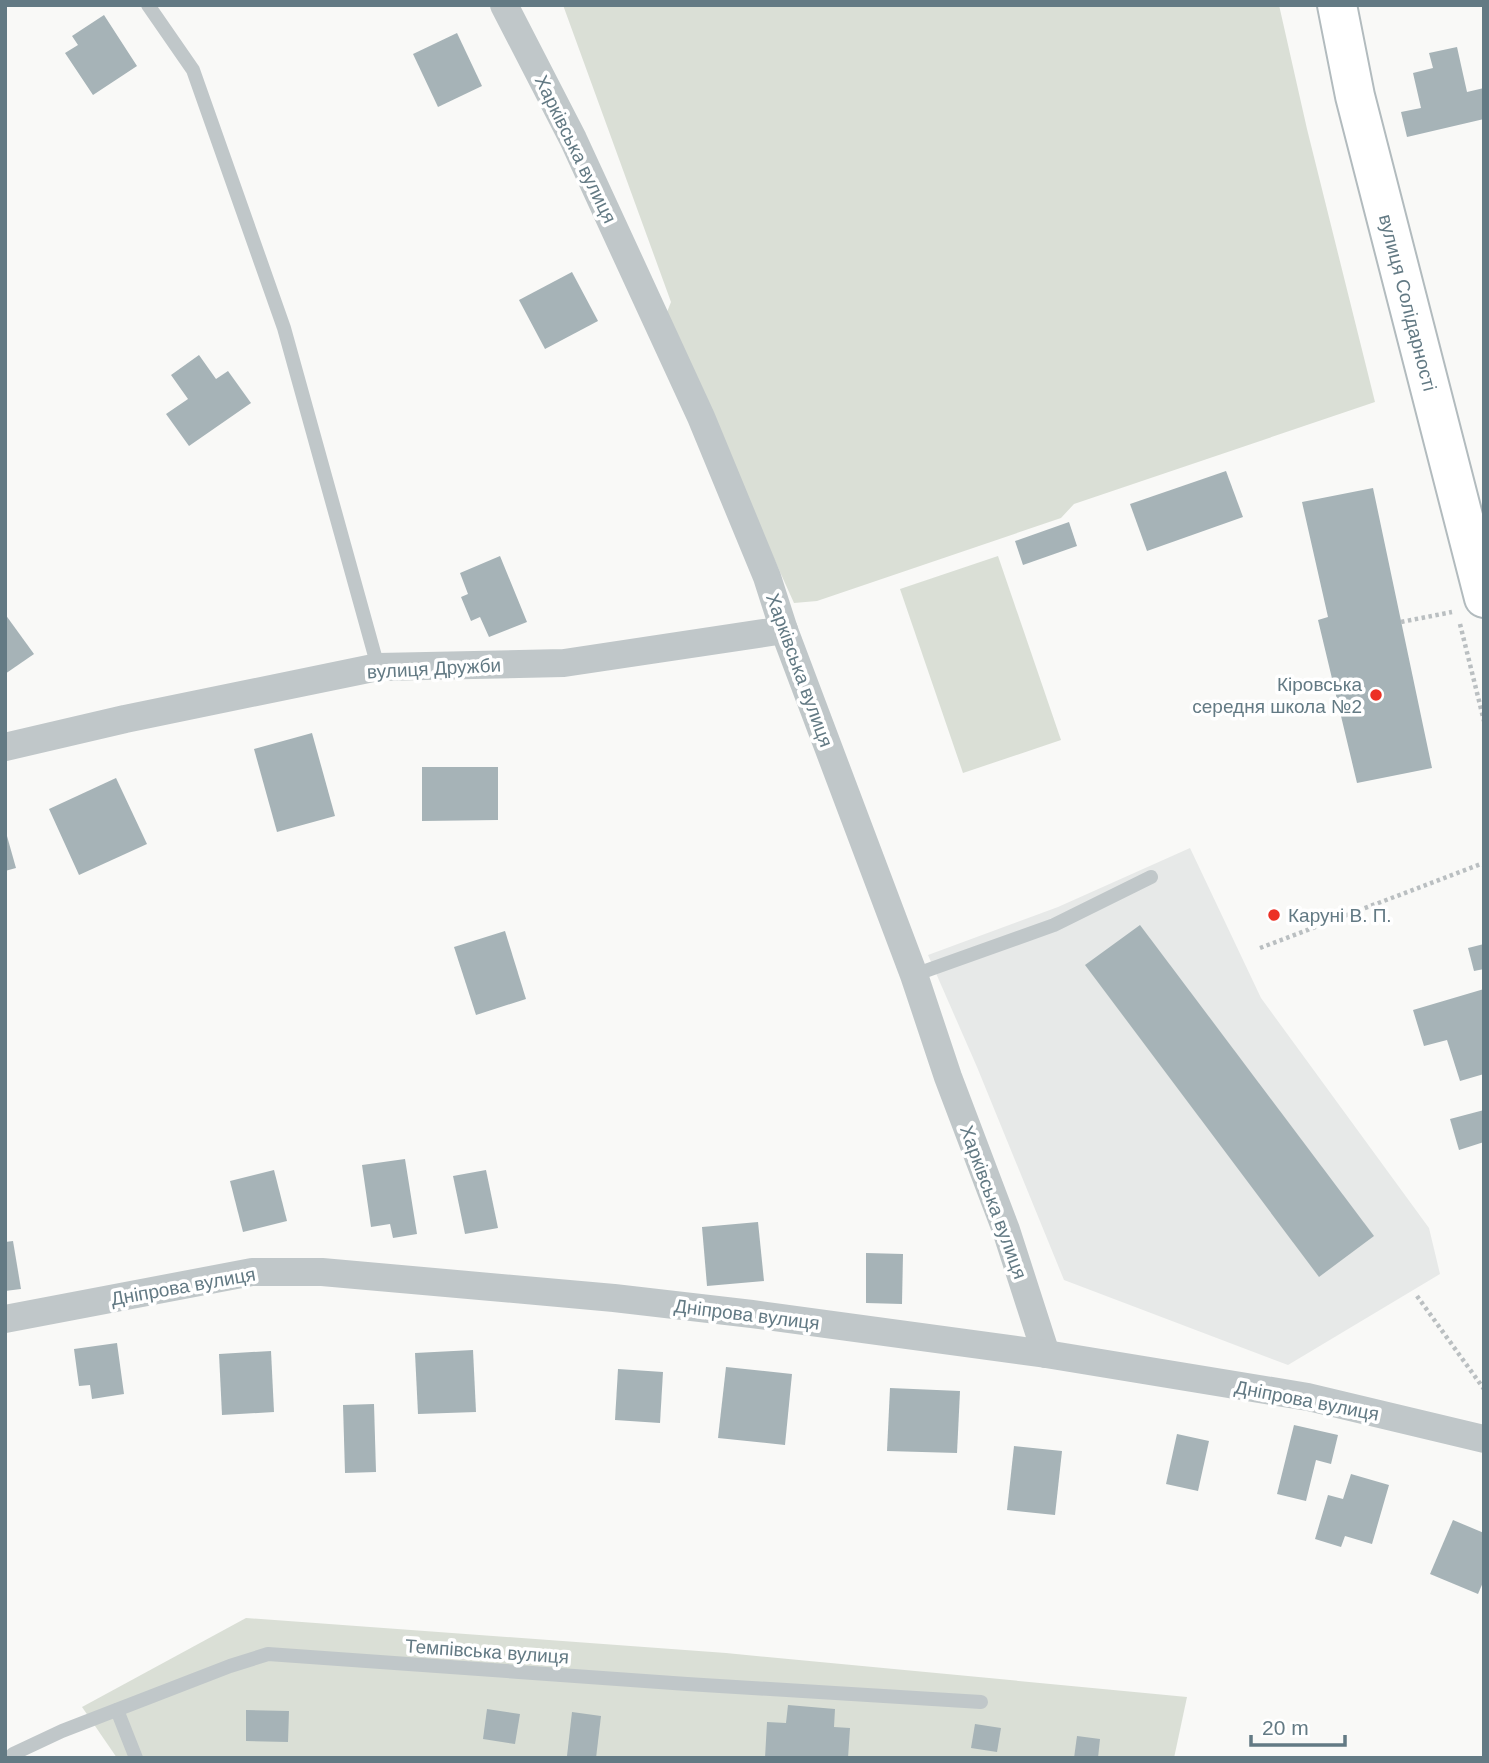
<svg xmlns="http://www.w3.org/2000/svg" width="1489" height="1763" viewBox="0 0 1489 1763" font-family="Helvetica,sans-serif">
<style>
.built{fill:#e7e9e8}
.green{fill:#dadfd6}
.building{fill:#a6b3b7}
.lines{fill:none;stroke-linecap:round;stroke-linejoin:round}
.secondary-casing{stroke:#b2bbbe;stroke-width:42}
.path{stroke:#babfc1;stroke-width:4.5;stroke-dasharray:3.5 3.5;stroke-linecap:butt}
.service{stroke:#c0c7c9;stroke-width:14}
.minor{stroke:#c0c7c9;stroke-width:28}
.secondary{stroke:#fff;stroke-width:38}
.poi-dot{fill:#ec3024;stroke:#fff;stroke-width:2.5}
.labels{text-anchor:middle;stroke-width:7;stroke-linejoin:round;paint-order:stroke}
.street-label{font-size:19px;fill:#637a84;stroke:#fff}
.poi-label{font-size:19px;fill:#637a84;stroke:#fff;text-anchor:end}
</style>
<rect width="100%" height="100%" fill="#f9f9f7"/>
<polygon class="built" points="1190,848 1261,998 1429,1228 1440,1274 1288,1365 1064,1280 977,1067 928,955 1058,907"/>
<g class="green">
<polygon points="563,5 1279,5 1307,129 1375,402 1074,504 1061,518 817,601 794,603 665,317 671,302"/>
<polygon points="998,556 1061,740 963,773 900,589"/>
<polygon points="246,1618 726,1653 1187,1697 1174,1758 117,1758 82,1707"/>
</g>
<g class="building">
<polygon points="104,15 137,66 93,95 65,53 78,45 72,36"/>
<polygon points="457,33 482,86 438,107 413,54"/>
<polygon points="1457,47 1467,92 1484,88 1484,119 1407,137 1401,112 1421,108 1413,73 1433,68 1429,53"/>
<polygon points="572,272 598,321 545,349 519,300"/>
<polygon points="199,355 216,379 228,371 251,403 189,446 166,414 188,399 171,375"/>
<polygon points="1226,471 1243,517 1147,551 1130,504"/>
<polygon points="1373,488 1432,768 1357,783 1318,620 1328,617 1302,502"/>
<polygon points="1069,522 1077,546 1023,565 1015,541"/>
<polygon points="500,556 527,622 489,637 480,617 471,621 461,597 468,594 460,573"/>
<polygon points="5,614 34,654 5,674"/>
<polygon points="312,733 335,816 277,832 254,749"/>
<polygon points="422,767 498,767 498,820 422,821"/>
<polygon points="116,778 147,844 79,875 49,809"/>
<polygon points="5,829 16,868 5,871"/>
<polygon points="1140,925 1374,1236 1319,1277 1085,965"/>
<polygon points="505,931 526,999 476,1015 454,947"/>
<polygon points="1484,944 1484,969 1474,971 1468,948"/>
<polygon points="1484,989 1484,1074 1460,1081 1447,1040 1424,1046 1413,1010"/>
<polygon points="1484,1110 1484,1142 1459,1150 1450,1119"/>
<polygon points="405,1159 417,1234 393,1238 390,1224 371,1227 362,1165"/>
<polygon points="274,1170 287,1221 243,1232 230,1181"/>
<polygon points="486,1170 498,1228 465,1234 453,1176"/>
<polygon points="758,1222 764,1281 707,1286 702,1227"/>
<polygon points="13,1241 21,1289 5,1291 5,1242"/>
<polygon points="866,1253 903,1254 902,1304 866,1303"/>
<polygon points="117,1343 124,1394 92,1399 90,1385 79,1386 74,1349"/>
<polygon points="473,1350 476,1412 418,1414 415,1353"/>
<polygon points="271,1351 274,1412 222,1415 219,1354"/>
<polygon points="726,1367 792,1374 785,1445 718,1438"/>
<polygon points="618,1369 663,1372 660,1423 615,1420"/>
<polygon points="890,1388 960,1391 957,1453 887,1451"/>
<polygon points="374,1404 376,1472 345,1473 343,1405"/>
<polygon points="1294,1425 1338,1435 1331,1464 1316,1460 1306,1501 1277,1494"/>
<polygon points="1177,1434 1209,1441 1198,1491 1166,1484"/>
<polygon points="1014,1446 1062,1451 1055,1515 1007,1510"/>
<polygon points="1351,1474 1389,1485 1372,1544 1345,1536 1341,1547 1315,1539 1328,1495 1343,1499"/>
<polygon points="1453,1520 1484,1533 1484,1580 1478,1594 1430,1574"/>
<polygon points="788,1705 835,1709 834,1727 850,1728 848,1758 765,1758 767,1722 786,1723"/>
<polygon points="487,1709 520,1714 515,1744 483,1739"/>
<polygon points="246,1710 289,1711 288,1742 246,1741"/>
<polygon points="572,1712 601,1716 596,1758 567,1756"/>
<polygon points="975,1724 1001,1728 997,1752 971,1748"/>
<polygon points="1077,1736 1100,1739 1098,1758 1074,1758"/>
</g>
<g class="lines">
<defs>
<g id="secondary">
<path id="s1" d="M1337,5L1355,96L1484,598"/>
</g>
</defs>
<use href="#secondary" class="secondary-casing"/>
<g class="path">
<polyline points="1401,622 1452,612"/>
<polyline points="1460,624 1484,721"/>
<polyline points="1260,948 1481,864 1484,865"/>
<polyline points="1417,1296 1484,1389"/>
</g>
<g class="service">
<polyline points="148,5 193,70 284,328 378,667"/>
<polyline points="914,975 1054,925 1151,877"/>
<polyline points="117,1710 136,1758"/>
<polyline points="11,1758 13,1754 62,1731 230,1666 268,1654 687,1684 981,1702"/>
</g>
<g class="minor">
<polyline points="504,5 573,139 701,417 767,577 784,630 914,975 948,1077 1006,1230 1046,1354"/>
<polyline points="5,747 125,719 378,667 564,663 784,630"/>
<polyline points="5,1319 252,1272 322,1272 614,1298 752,1314 1046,1354 1308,1397 1484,1439"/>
</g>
<use href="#secondary" class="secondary"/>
</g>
<g class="poi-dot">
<circle cx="1376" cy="695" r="7"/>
<circle cx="1274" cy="915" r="7"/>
</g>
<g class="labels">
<g class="street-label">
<text transform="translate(576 149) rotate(64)" y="7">Харківська вулиця</text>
<text dy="7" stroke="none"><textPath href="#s1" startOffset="306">вулиця Солідарності</textPath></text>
<text transform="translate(434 668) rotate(-3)" y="7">вулиця Дружби</text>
<text transform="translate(800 670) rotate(70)" y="7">Харківська вулиця</text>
<text transform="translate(994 1202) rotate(70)" y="7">Харківська вулиця</text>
<text transform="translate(183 1286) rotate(-10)" y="7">Дніпрова вулиця</text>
<text transform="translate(747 1314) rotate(7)" y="7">Дніпрова вулиця</text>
<text transform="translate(1307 1400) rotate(11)" y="7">Дніпрова вулиця</text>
<text transform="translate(487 1651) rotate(4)" y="7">Темпівська вулиця</text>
</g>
<g class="poi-label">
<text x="1362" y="691">Кіровська<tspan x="1362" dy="22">середня школа №2</tspan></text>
<text x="1288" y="922" text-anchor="start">Каруні В. П.</text>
</g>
</g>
<rect width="1489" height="1763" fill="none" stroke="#637a84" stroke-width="14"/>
<path d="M1251 1735v10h94v-10" fill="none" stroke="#637a84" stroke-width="3.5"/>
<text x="1262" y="1735" font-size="21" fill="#637a84" stroke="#ffffff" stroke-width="5" paint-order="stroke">20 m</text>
</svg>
